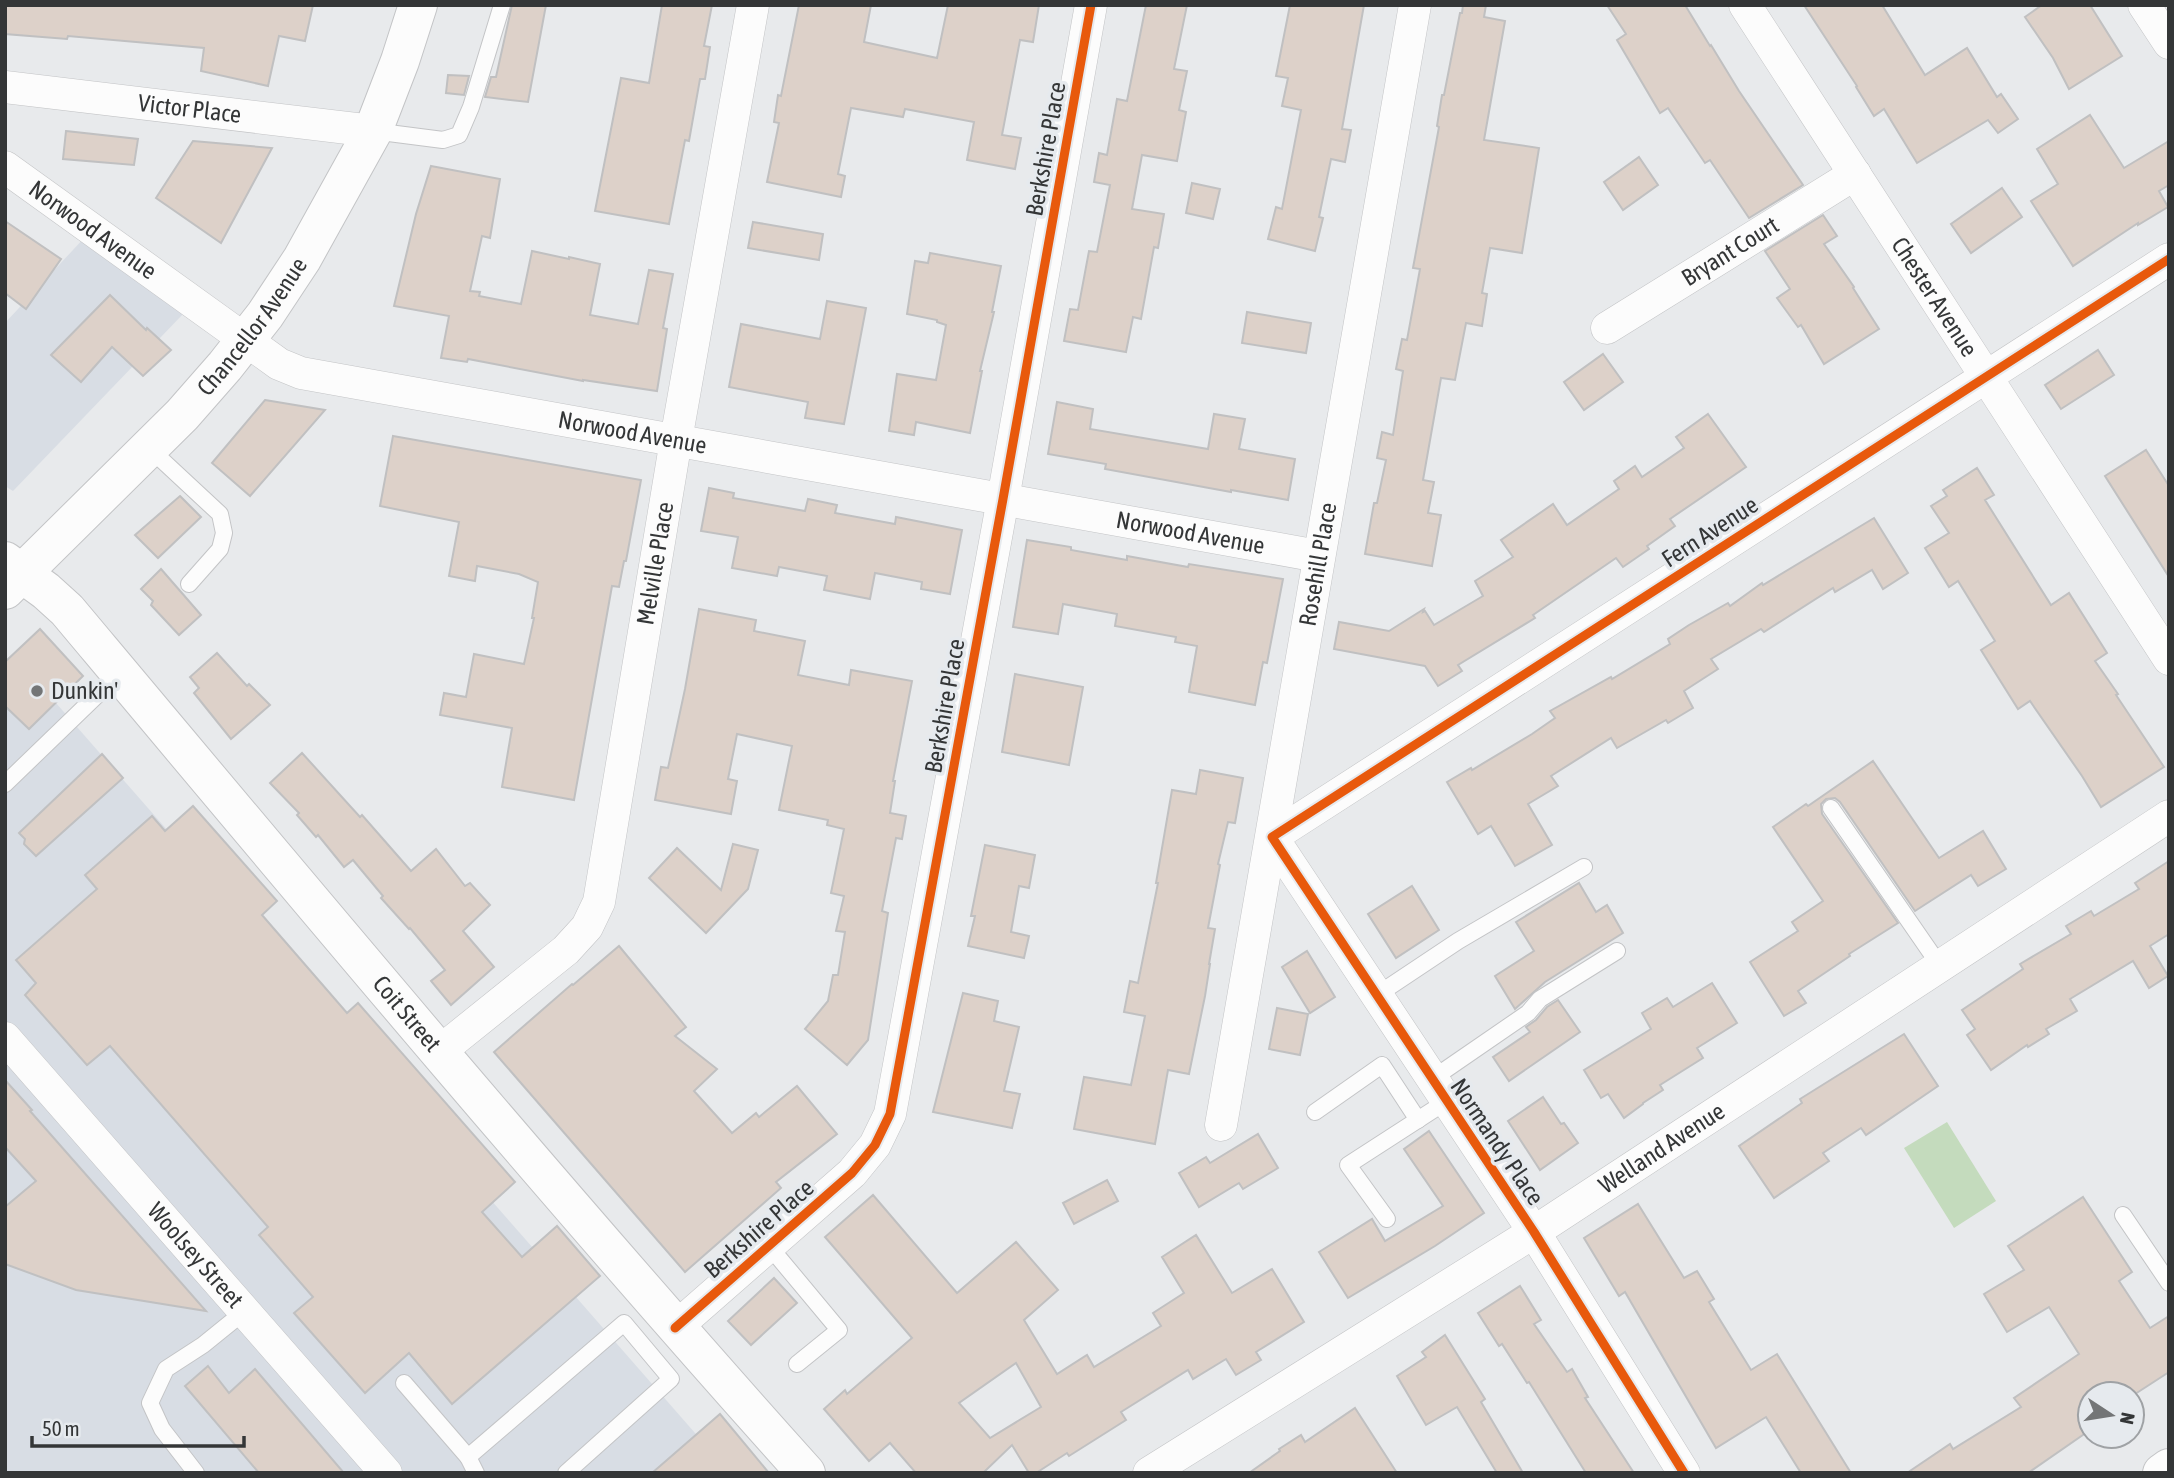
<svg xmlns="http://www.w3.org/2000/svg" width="2174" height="1478" viewBox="0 0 2174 1478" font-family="'Asap Condensed',sans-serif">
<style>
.built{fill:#d8dde4}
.green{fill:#c4dbbd}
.building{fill:#ddd1c9;stroke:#c0c0c1;stroke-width:2;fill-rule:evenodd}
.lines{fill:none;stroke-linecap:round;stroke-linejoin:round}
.lane-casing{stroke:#c3c4c6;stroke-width:18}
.street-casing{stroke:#c3c4c6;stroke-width:33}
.secondary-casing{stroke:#c3c4c6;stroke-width:40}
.lane{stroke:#fcfcfc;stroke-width:16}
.street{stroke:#fcfcfc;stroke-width:32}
.secondary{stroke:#fcfcfc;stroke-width:38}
.cycleway-casing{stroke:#e6eaee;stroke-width:13}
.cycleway{stroke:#e8590c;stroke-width:9}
.poi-dot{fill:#737576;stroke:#e6eaee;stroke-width:2.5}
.labels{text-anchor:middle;stroke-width:7;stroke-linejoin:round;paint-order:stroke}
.street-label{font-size:24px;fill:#343637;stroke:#e6eaee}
.poi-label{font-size:24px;fill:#343637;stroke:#e6eaee;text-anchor:start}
</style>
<rect width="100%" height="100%" fill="#e8eaec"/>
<g class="built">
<polygon points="86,236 183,314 13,491 5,486 5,323"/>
<polygon points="21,663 730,1473 5,1473 5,679"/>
</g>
<polygon class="green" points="1947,1122 1996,1201 1954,1228 1904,1148"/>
<g class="building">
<polygon points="5,5 313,5 305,41 279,36 268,86 201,71 204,48 68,36 67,39 5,34"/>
<polygon points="512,5 546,5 528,102 485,97 491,77 496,77"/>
<polygon points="662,5 712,5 704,46 710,47 705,79 700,79 689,141 685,140 669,224 595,211 621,78 649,83"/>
<polygon points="799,5 871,5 864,42 937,58 948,5 1039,5 1033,42 1020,40 1002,135 1021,138 1015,169 967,160 974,122 905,109 903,117 851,108 838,174 845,176 841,197 767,182 779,123 774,122 778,95 781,96"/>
<polygon points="1146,5 1187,5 1174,69 1187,71 1179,110 1186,112 1177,161 1142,155 1132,209 1164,214 1158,248 1154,247 1141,319 1133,317 1126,352 1064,341 1070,309 1078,310 1089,251 1097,252 1110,185 1094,182 1099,153 1107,155 1117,99 1127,101"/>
<polygon points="1290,5 1364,5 1342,129 1351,130 1345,162 1331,159 1319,217 1323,218 1315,251 1268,239 1276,207 1282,209 1301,110 1282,106 1288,78 1276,76"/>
<polygon points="1463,5 1486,5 1484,17 1505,21 1484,140 1539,148 1522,253 1490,248 1482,293 1487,294 1482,326 1466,323 1455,380 1441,378 1423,480 1434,482 1428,513 1441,515 1432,566 1365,554 1374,503 1377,503 1386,460 1377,458 1382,432 1393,435 1403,371 1396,369 1402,339 1407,340 1420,269 1413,268 1439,127 1437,126 1442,95 1444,95 1460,13 1462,13"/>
<polygon points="1607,5 1685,5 1710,46 1711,45 1739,91 1803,185 1749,218 1710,160 1705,163 1668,108 1660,113 1617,40 1626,34"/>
<polygon points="1804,5 1882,5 1925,75 1967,48 1997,97 2001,94 2018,119 1998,133 1988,120 1917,163 1884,109 1874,116 1856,87 1857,86"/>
<polygon points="2042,5 2090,5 2122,56 2069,89 2053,58 2025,17"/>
<polygon points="448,75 469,76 464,95 446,93"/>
<polygon points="2090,115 2124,168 2169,141 2169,185 2159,191 2168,207 2138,225 2138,223 2073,266 2031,201 2058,184 2037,149"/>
<polygon points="66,131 138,139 134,165 63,159"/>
<polygon points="193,141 272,148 221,243 156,198"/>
<polygon points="1639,157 1658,185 1623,210 1604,182"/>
<polygon points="431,166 500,179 490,238 482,236 470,291 480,292 479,296 521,304 532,251 569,259 569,257 600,264 590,315 638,324 649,270 673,274 663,328 667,329 657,391 583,380 583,381 468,359 467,362 441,358 449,316 394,306 416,214"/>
<polygon points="1192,183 1220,189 1213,219 1186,213"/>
<polygon points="2002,188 2022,217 1971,253 1951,224"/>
<polygon points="1823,215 1837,236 1824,244 1854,287 1853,288 1879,329 1824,364 1801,325 1798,327 1777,298 1790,289 1765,251"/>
<polygon points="5,221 61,259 26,309 5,293"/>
<polygon points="753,222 823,234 819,260 748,248"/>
<polygon points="930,253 1001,266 992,312 994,312 980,371 982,371 970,433 916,422 914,435 889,431 897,374 936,380 946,325 937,322 937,320 907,314 915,261 928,263"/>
<polygon points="110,295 146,330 147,328 171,350 143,376 112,347 81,382 51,355"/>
<polygon points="827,301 866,308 844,424 805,418 808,402 729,387 741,324 820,339"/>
<polygon points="1247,312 1311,323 1306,353 1242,343"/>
<polygon points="2098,350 2114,375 2061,409 2045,385"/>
<polygon points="1603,354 1623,382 1584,410 1564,382"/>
<polygon points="265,400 325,410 250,496 212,463"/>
<polygon points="1057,402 1093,409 1090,429 1208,449 1214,414 1245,419 1239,449 1295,459 1288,500 1231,490 1231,492 1105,469 1106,464 1048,454"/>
<polygon points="1708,414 1746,467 1670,519 1675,526 1647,546 1649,549 1623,567 1616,558 1533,615 1535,618 1458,665 1462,671 1438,686 1425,666 1334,649 1339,622 1389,631 1424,609 1423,612 1425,611 1434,625 1483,596 1475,581 1513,557 1501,540 1553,504 1567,525 1619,489 1614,481 1635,466 1642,477 1684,448 1676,437"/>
<polygon points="393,436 641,480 626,561 624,561 619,587 612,586 574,800 502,787 512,728 440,715 444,693 466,697 474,654 524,664 534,618 532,618 538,582 519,574 477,566 475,581 449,576 459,522 380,506"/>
<polygon points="2146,450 2169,486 2169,577 2105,476"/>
<polygon points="1977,468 1994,495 1985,500 2051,605 2069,593 2107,653 2095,661 2118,694 2116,695 2164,767 2101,807 2082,776 2030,701 2018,709 1981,650 1995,641 1958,581 1949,587 1925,548 1949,533 1931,506 1947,496 1943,490"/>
<polygon points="709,488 734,493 733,498 805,511 808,499 837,505 835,513 895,524 896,517 962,530 950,594 921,589 922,582 875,573 870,599 824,590 827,576 779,567 777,576 732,568 738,537 701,531"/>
<polygon points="180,496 201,517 158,558 135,535"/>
<polygon points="1874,518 1908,573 1883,589 1872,570 1835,592 1833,588 1764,632 1761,629 1711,659 1718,669 1684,691 1693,708 1668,723 1666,720 1617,748 1611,738 1551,776 1558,786 1528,804 1552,845 1515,866 1491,826 1478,834 1447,782 1471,768 1472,770 1532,734 1555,718 1550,711 1611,677 1612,679 1670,644 1668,639 1689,625 1728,603 1730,606 1762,583 1763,585"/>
<polygon points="1027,540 1071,547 1071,550 1127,560 1127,556 1188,567 1189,564 1283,579 1267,663 1263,662 1255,705 1189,692 1197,646 1175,642 1176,637 1115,626 1117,614 1063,604 1058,634 1013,627"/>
<polygon points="161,569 201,615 179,635 151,605 153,601 141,589"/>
<polygon points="699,609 756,620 754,631 805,641 798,675 849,685 851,670 912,681 893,781 895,781 890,813 906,816 902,839 896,838 882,911 888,913 868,1040 847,1065 805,1029 828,1001 833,975 838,975 845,932 836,931 844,896 831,893 844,829 827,825 828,820 779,810 792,746 737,734 728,779 737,781 731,814 655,800 661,767 668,768 685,689"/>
<polygon points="40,629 83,676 29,729 5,706 5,662"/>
<polygon points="217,653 247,686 249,684 270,705 231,739 194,693 199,688 190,677"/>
<polygon points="1015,674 1083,687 1069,765 1002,752"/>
<polygon points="302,753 360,817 362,815 411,871 436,849 465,886 470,883 490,905 463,931 494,967 451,1005 431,981 445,970 410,928 409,929 381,898 383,896 353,860 344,867 318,835 316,837 297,815 299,813 270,783"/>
<polygon points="102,754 123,778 36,856 24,844 25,839 19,833"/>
<polygon points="1873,761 1939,858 1983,831 2006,869 1978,886 1971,875 1915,911 1840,802 1835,798 1826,799 1821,804 1822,814 1898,923 1849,954 1850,956 1798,991 1806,1003 1784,1016 1750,962 1798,931 1792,922 1823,901 1773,827 1806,804 1808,806"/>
<polygon points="1200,770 1243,778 1235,823 1228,822 1218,864 1220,865 1208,928 1215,929 1209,964 1210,964 1205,996 1189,1074 1168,1070 1155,1144 1074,1129 1084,1077 1131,1085 1145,1016 1124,1012 1130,981 1138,983 1158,883 1156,883 1172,790 1196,794"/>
<polygon points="193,806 277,901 262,915 347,1013 358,1003 515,1182 482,1212 522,1257 557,1226 600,1276 452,1404 409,1353 365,1393 294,1313 313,1297 259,1235 268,1227 110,1046 87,1065 25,995 36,983 16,960 97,889 85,875 152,816 165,831"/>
<polygon points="733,844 758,850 748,889 706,933 649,878 677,848 721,890"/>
<polygon points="985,845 1035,855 1029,888 1019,886 1011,932 1029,936 1024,958 968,946 975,916 971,916"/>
<polygon points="2169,861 2169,934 2150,946 2168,976 2149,988 2133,961 2070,999 2077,1011 2046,1029 2049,1034 2028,1047 2027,1045 1991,1070 1967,1035 1975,1029 1962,1010 2023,969 2020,964 2071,934 2066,926 2091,911 2094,916 2139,889 2135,883"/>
<polygon points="1579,883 1596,912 1607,905 1623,933 1545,982 1515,1009 1495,976 1534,951 1516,922"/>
<polygon points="1412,886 1439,930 1396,958 1368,914"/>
<polygon points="619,946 686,1027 675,1036 717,1069 694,1091 732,1133 756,1113 759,1117 797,1086 837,1134 776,1182 781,1188 685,1272 494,1052 572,984 573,985"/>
<polygon points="1307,951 1335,997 1310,1013 1282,967"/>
<polygon points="1712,983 1737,1023 1697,1048 1703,1058 1660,1085 1663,1090 1643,1103 1643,1104 1624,1118 1608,1094 1601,1098 1584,1070 1651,1029 1642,1013 1667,998 1673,1007"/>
<polygon points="963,993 998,1001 994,1021 1019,1027 1004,1091 1020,1094 1012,1128 933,1112"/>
<polygon points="1558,1000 1580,1032 1509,1081 1493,1057 1530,1032 1526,1027 1536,1020 1547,1007"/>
<polygon points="1277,1008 1308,1014 1300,1055 1269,1049"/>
<polygon points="1904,1034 1938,1086 1866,1135 1861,1128 1823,1153 1829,1161 1774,1198 1739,1146 1802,1103 1800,1099"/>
<polygon points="5,1080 32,1110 30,1111 206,1311 76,1290 5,1264 5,1207 36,1181 5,1147"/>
<polygon points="1543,1097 1561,1124 1564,1123 1578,1143 1540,1170 1508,1121"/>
<polygon points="1429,1131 1484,1213 1435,1246 1348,1298 1319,1252 1372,1219 1385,1241 1443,1206 1404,1149"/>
<polygon points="1258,1134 1278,1168 1243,1189 1239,1183 1199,1207 1179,1173 1206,1157 1210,1163"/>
<polygon points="1107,1180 1118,1201 1074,1224 1063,1203"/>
<path d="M873,1195L957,1293L1016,1242L1058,1290L1024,1320L1057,1374L1087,1355L1094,1367L1161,1326L1153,1313L1184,1293L1162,1257L1196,1235L1232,1293L1272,1269L1304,1322L1256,1352L1261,1360L1236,1375L1226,1359L1193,1379L1188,1370L1121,1412L1126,1420L1069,1456L1067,1453L1036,1473H1029L1012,1445L983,1473H916L890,1443L869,1461L824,1409L845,1390L847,1394L912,1338L825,1237ZM1016,1363L1041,1407L990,1438L959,1403Z"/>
<polygon points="2083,1197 2132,1272 2119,1281 2150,1328 2169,1316 2169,1372 2132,1396 2132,1394 2090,1394 2090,1430 2028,1473 1907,1473 1950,1444 1953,1449 2021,1407 2014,1398 2079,1354 2049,1307 2007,1332 1984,1294 2024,1270 2008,1246"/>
<polygon points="1638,1204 1684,1278 1697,1271 1714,1299 1709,1302 1751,1370 1777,1354 1851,1473 1801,1473 1766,1417 1716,1448 1625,1292 1619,1296 1584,1238"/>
<polygon points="774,1278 797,1303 751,1345 728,1321"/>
<polygon points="1520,1286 1541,1320 1534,1324 1567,1372 1572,1369 1588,1397 1585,1398 1634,1473 1586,1473 1529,1382 1527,1383 1502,1344 1499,1346 1478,1313"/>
<polygon points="1445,1335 1485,1399 1481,1402 1523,1473 1497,1473 1457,1407 1426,1425 1397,1376 1426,1357 1422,1352"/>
<polygon points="208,1366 229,1393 255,1369 344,1473 259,1473 185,1386"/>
<polygon points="1355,1408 1397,1473 1249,1473 1280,1451 1279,1449 1301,1435 1305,1442"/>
<polygon points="720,1414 769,1473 652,1473"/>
</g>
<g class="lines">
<defs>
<g id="lane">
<polyline points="373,131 443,140 459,135 471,107 502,5"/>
<polyline points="149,448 220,514 224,533 220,549 189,584"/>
<polyline points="5,784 120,673"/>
<polyline points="1831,808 1940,966"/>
<polyline points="1377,995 1458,941 1584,867"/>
<polyline points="1432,1079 1528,1013 1540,999 1617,951"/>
<polyline points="1315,1112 1382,1065 1418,1120"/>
<polyline points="2123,1215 2169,1283"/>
<polyline points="1387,1219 1348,1165 1447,1101"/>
<polyline points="769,1246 839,1330 797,1364"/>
<polyline points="404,1383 468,1457"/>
<polyline points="196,1473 162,1429 150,1403 166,1369 203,1345 245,1311"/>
<polyline points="476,1473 468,1457 624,1323 671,1379 566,1473"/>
</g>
<g id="street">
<path id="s1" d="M1745,5L2169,659"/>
<polyline points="2144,5 2169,43"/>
<path id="s2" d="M5,87L373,131"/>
<path id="s3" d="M5,167L279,364L301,373L1318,556"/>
<path id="s4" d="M1607,328L1855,174"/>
<path id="s5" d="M5,1038L386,1473"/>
<path id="s6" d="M439,1052L566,950L587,927L599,902L676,440L753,5"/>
<path id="s7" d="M1221,1125L1415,5"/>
<polyline points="675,1328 852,1173 875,1145 890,1114 1003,499 1091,5"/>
<path id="s8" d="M1149,1473L1534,1232L2169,816"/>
<polyline points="1684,1473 1534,1232 1272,837 2169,259"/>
</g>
<g id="secondary">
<path id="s9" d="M5,561L46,591L67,610C310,900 553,1191 806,1473"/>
<path id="s10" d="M5,590L182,415L225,366L265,315L302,259L373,131L400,61L418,5"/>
<polyline points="2162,1473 2169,1468"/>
</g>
</defs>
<use href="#lane" class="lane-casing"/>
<use href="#street" class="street-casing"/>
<use href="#secondary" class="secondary-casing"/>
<use href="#lane" class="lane"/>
<use href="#street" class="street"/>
<use href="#secondary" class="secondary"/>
<defs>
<g id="cycleway">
<polyline points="675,1328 852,1173 875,1145 890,1114 1003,499 1091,5"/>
<polyline points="1684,1473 1534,1232 1272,837 2169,259"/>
</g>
</defs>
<use href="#cycleway" class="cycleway-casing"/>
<use href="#cycleway" class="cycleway"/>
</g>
<circle class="poi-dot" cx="37" cy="691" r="7"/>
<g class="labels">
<g class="street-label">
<text dy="8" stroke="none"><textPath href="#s2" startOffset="186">Victor Place</textPath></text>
<text transform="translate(1046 149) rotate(-80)" y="8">Berkshire Place</text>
<text dy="8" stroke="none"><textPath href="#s3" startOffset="108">Norwood Avenue</textPath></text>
<text dy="8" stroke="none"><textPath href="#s4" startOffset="145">Bryant Court</textPath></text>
<text dy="8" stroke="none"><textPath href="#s1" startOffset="348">Chester Avenue</textPath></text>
<text dy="8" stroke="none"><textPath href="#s10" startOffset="362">Chancellor Avenue</textPath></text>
<text dy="8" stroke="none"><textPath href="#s3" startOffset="698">Norwood Avenue</textPath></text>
<text transform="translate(1710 532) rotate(-33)" y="8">Fern Avenue</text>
<text dy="8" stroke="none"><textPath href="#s3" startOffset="1265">Norwood Avenue</textPath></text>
<text dy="8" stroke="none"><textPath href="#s6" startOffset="565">Melville Place</textPath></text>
<text dy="8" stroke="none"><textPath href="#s7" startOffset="569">Rosehill Place</textPath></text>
<text transform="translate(945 706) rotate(-80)" y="8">Berkshire Place</text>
<text dy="8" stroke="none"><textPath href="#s9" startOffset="607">Coit Street</textPath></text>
<text transform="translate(1497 1142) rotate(56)" y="8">Normandy Place</text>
<text dy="8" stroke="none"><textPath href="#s8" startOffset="607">Welland Avenue</textPath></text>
<text transform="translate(759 1229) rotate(-41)" y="8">Berkshire Place</text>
<text dy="8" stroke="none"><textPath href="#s5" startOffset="289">Woolsey Street</textPath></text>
</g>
<g class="poi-label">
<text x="51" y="699">Dunkin'</text>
</g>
</g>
<rect width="2174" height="1478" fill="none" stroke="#343637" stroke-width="14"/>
<g transform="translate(2111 1415) rotate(102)"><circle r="33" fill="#e6eaee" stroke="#9fa2a5" stroke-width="2"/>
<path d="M0-5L12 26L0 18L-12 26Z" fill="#737576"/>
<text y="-10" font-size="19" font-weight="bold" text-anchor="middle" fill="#343637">N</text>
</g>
<path d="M32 1436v10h212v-10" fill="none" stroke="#343637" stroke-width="3.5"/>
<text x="42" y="1436" font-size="21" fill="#343637" stroke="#e6eaee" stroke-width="5" paint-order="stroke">50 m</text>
</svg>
